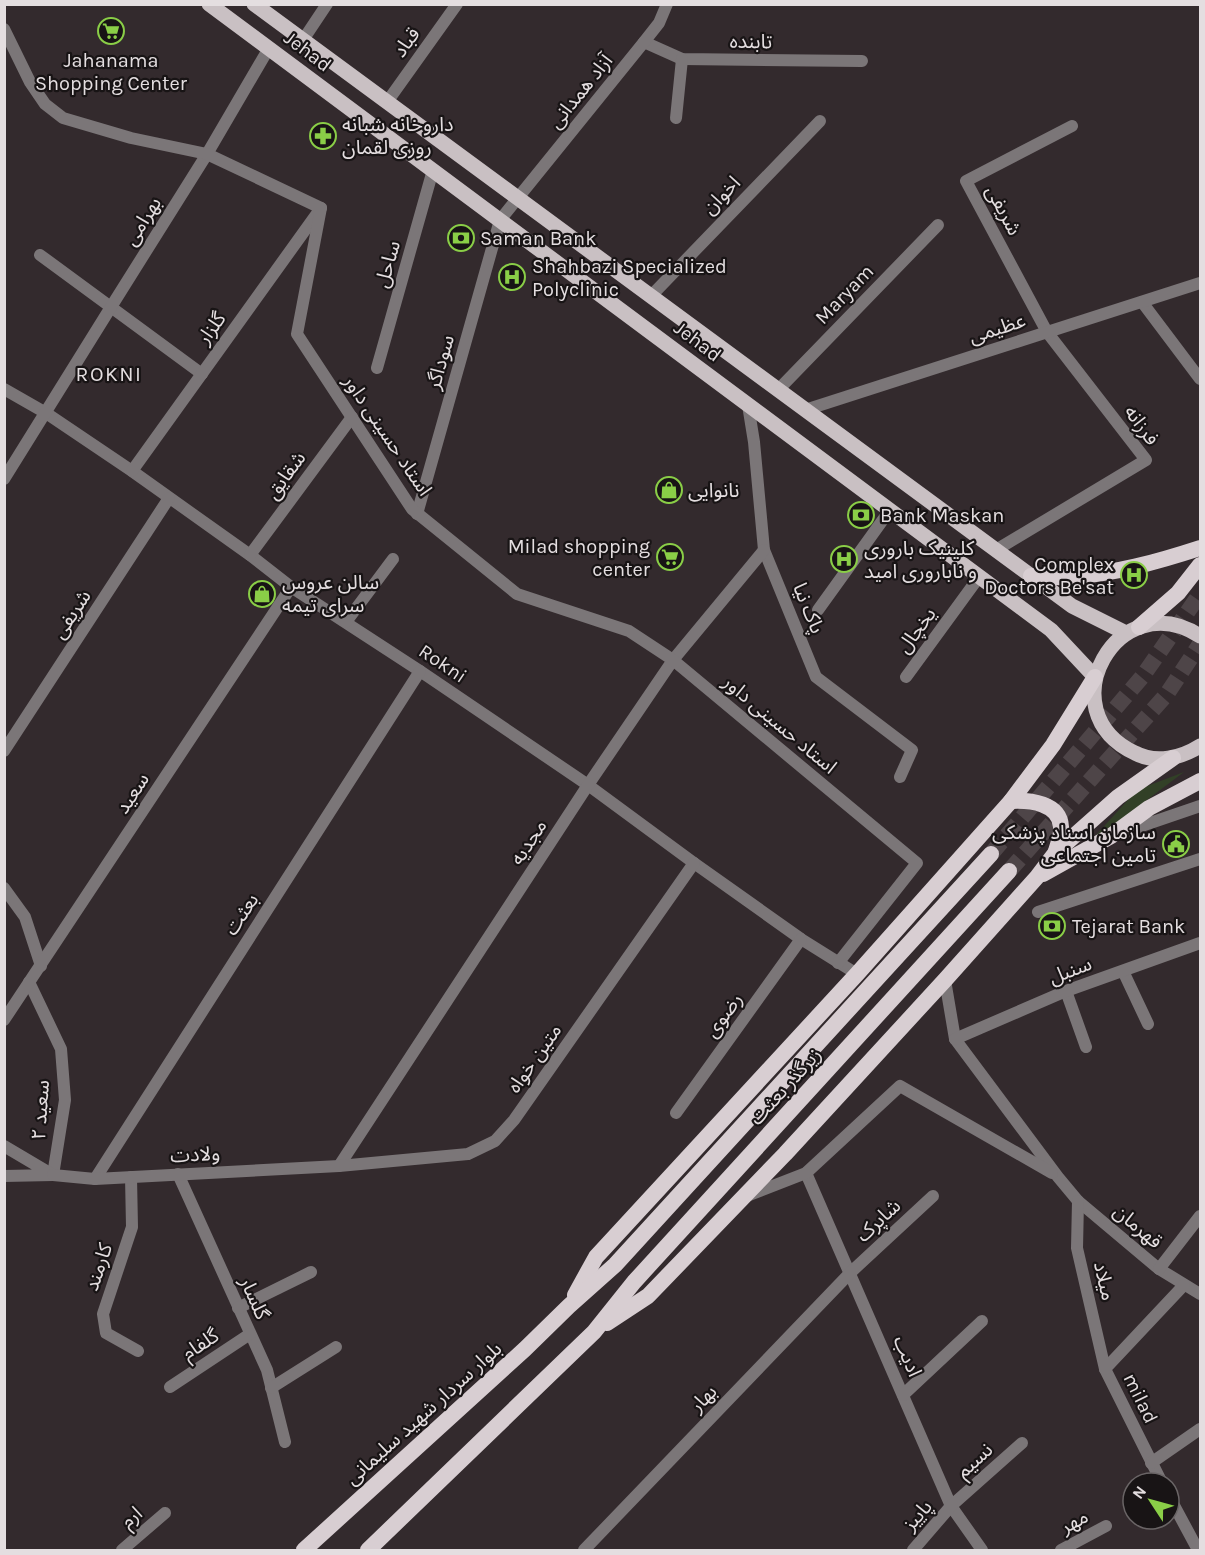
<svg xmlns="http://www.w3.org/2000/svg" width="1205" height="1555" viewBox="0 0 1205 1555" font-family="Karla,'Noto Sans Arabic',sans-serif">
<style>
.green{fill:#324027}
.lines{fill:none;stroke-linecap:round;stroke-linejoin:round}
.trunk-tunnel{stroke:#4e4548;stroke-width:16;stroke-dasharray:16 8;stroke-linecap:butt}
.minor{stroke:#7b7678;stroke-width:12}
.tertiary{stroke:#7b7678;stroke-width:12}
.primary{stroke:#c9c0c3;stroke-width:15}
.trunk{stroke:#d8ced2;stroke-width:16}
.labels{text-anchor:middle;stroke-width:4.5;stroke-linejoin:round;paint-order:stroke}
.street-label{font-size:20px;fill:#e4dee0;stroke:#181415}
.poi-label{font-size:20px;fill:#e4dee0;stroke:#181415;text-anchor:start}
.neighbourhood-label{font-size:21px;letter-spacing:1.5px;fill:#e4dee0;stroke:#181415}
</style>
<rect width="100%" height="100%" fill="#332a2d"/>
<polygon class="green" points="1184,772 1086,846 1137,790"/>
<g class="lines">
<g class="trunk-tunnel">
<polyline points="991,854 1142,677 1200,594"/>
<polyline points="1009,871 1167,694 1200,644"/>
</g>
<g class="minor">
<polyline points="303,40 327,4"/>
<polyline points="644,42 682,59 862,61"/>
<polyline points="387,102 457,4"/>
<polyline points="676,118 682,59"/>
<polyline points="40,255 202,374"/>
<polyline points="651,296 820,121"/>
<polyline points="1142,302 1200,379"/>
<polyline points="377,368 433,170"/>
<polyline points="4,389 46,413 132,471 250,555 291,587 420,671 588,785 694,863 801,939 857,974"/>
<polyline points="778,390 938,225"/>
<polyline points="748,405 754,442 764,550 816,677 912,750 900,777"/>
<polyline points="132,471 321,208"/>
<polyline points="4,479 111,307 207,154 269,48"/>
<polyline points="417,514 500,220"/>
<polyline points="996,550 1146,460 1047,332 966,181 1072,126"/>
<polyline points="250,555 352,417"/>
<polyline points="818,610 890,510"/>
<polyline points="346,622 393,559"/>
<polyline points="906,677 979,577"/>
<polyline points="4,751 169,498"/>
<polyline points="1121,833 1200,806"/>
<polyline points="4,888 25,917 41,966"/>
<polyline points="1038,912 1200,859"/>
<polyline points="1123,971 1148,1024"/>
<polyline points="945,980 955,1039 1058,1177 1078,1201 1159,1269 1200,1294"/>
<polyline points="29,982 61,1049 65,1100 53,1175"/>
<polyline points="1066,991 1086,1047"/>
<polyline points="4,1020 291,587"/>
<polyline points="955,1039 1066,991 1200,943"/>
<polyline points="676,1113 801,939"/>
<polyline points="339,1166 588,785 673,660 764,550"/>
<polyline points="806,1173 951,1506 982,1550"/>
<polyline points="178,1174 267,1370 285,1442"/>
<polyline points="131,1177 132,1227 103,1314 106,1333 138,1351"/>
<polyline points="95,1179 420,671"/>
<polyline points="747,1196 806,1173 900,1086 1052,1173"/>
<polyline points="1078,1201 1077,1248 1105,1369 1162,1483"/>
<polyline points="1159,1269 1200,1216"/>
<polyline points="238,1308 311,1272"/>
<polyline points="1105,1369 1184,1285"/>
<polyline points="170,1387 250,1334"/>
<polyline points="271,1388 336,1347"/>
<polyline points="903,1395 982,1321"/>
<polyline points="1151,1463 1200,1429"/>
<polyline points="1169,1496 1198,1550"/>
<polyline points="122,1550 165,1513"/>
<polyline points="584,1550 850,1273 933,1196"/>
<polyline points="913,1550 951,1506 1022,1443"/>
<polyline points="1061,1550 1106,1526"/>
</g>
<g class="tertiary">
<polyline points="4,29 30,82 45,104 63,118 131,138 207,154 321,208 297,334 412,509 517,594 629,631 673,660 917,863 838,963"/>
<polyline points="500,220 644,42 659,23 667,4"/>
<polyline points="805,410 1200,283"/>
<polyline points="4,1146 53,1175 4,1176"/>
<polyline points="53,1175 95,1179 339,1166 468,1154 495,1141 514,1120 694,863"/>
</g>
<g class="primary">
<polyline points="209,4 1051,630 1095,677"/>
<polyline points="254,4 1072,606 1126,633"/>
<path d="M1200,636C1118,583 1046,711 1135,753C1156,764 1181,758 1200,746"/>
</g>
<g class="trunk">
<path d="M1031,576C1043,576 1056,578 1068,577C1114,574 1157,562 1200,548"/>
<polyline points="1139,627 1178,593 1200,565"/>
<path d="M1011,801C1030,800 1060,803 1061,827C1062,835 1058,844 1056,851"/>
<polyline points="1043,874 1111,836 1149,808 1200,781"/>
<polyline points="575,1295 596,1257 857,974 1011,801 1053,745 1095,677"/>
<polyline points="607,1323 648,1296 785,1154 945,980 1037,877 1056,852 1118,797 1173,758"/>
<polyline points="304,1550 525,1349 569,1306 615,1265 991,854"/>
<polyline points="368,1550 594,1332 634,1282 1009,871"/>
</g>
</g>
<defs>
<symbol id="supermarket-ring" viewBox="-11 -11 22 22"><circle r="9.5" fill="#181415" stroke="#8ace47" stroke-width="1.5"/><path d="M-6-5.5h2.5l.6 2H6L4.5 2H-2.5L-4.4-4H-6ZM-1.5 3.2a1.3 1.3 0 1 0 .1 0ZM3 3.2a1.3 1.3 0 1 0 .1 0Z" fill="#8ace47"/></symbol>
<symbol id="pharmacy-ring" viewBox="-11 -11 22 22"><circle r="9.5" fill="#181415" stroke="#8ace47" stroke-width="1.5"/><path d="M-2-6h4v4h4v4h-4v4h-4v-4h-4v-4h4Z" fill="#8ace47"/></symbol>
<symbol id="bank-ring" viewBox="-11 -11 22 22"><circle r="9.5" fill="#181415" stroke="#8ace47" stroke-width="1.5"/><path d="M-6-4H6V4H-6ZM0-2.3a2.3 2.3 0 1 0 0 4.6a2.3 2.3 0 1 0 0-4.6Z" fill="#8ace47"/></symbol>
<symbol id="hospital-ring" viewBox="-11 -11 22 22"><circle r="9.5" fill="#181415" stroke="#8ace47" stroke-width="1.5"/><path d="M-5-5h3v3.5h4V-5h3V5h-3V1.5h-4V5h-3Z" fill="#8ace47"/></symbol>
<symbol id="shop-ring" viewBox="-11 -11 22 22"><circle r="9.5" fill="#181415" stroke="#8ace47" stroke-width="1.5"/><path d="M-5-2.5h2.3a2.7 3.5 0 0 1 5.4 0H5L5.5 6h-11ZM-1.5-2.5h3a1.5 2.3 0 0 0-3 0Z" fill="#8ace47"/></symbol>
<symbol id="civic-ring" viewBox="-11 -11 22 22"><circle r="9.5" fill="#181415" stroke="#8ace47" stroke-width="1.5"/><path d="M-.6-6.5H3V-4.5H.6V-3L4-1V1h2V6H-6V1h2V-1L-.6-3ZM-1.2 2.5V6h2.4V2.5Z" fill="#8ace47"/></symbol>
</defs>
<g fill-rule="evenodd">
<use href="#supermarket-ring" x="96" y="16" width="30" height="30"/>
<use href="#pharmacy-ring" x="308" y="121" width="30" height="30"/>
<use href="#bank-ring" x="446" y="223" width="30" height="30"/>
<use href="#hospital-ring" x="497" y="262" width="30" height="30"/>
<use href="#shop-ring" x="654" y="475" width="30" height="30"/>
<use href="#bank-ring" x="846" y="500" width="30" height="30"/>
<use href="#supermarket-ring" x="655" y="542" width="30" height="30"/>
<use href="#hospital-ring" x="829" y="544" width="30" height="30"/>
<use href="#hospital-ring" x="1119" y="560" width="30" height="30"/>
<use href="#shop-ring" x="247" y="579" width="30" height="30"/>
<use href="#civic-ring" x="1161" y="829" width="30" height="30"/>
<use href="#bank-ring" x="1037" y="911" width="30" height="30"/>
</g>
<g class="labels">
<g class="street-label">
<text transform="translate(751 41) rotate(1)" y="7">تابنده</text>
<text transform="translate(406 42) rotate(-54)" y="7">قباد</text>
<text transform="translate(308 51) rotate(37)" y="7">Jehad</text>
<text transform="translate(580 91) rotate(-51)" y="7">آزاد همدانی</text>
<text transform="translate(721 195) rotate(-46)" y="7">اخوان</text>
<text transform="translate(1004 210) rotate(62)" y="7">شریفی</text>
<text transform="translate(142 221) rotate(-58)" y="7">بهرامی</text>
<text transform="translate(387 264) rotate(-74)" y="7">ساحل</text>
<text transform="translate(844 294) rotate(-46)" y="7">Maryam</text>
<text transform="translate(211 328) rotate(-54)" y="7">گلزار</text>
<text transform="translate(997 328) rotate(-18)" y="7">عظیمی</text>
<text transform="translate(698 341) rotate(37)" y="7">Jehad</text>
<text transform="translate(440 362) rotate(-74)" y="7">سوداگر</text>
<text transform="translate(1142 425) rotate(54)" y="7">فرزانه</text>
<text transform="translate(388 435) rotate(56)" y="7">استاد حسینی داور</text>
<text transform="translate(285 475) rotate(-54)" y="7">شقایق</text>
<text transform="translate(809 608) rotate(68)" y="7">پاک نیا</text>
<text transform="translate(71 614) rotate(-57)" y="7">شریفی</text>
<text transform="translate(916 630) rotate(-54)" y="7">یخچال</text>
<text transform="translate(443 663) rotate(34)" y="7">Rokni</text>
<text transform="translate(780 724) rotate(40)" y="7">استاد حسینی داور</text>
<text transform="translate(132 793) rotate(-57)" y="7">سعید</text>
<text transform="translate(528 842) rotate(-57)" y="7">مجدیه</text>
<text transform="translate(241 914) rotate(-57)" y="7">بعثت</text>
<text transform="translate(1070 970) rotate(-21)" y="7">سنبل</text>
<text transform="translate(723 1015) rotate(-54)" y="7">رضوی</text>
<text transform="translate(534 1058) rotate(-55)" y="7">متین خواه</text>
<text transform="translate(785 1086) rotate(-48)" y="7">زیرگذر بعثت</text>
<text transform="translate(40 1110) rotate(-86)" y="7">سعید ۲</text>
<text transform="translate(195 1154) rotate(-3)" y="7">ولادت</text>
<text transform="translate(878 1220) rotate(-43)" y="7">شاپرک</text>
<text transform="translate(1138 1226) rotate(40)" y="7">قهرمان</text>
<text transform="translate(98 1267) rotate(-71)" y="7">کارمند</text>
<text transform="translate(1105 1281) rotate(77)" y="7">میلاد</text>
<text transform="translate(255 1298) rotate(66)" y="7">گلسار</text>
<text transform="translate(200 1344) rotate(-33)" y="7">گلفام</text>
<text transform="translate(908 1356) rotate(67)" y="7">ادیب</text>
<text transform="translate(703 1398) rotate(-46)" y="7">بهار</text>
<text transform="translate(1141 1398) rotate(64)" y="7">milad</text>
<text transform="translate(423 1413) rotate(-42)" y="7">بلوار سردار شهید سلیمانی</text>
<text transform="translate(974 1460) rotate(-42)" y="7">نسیم</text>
<text transform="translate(917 1515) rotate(-49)" y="7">پاییز</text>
<text transform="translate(131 1517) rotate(-41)" y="7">ارم</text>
<text transform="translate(1074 1521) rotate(-28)" y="7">مهر</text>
</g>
<g class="poi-label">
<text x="111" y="67" text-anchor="middle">Jahanama<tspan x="111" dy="23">Shopping Center</tspan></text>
<text x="342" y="131">داروخانه شبانه<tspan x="342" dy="23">روزی لقمان</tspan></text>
<text x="480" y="245">Saman Bank</text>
<text x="532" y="273">Shahbazi Specialized<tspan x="532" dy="23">Polyclinic</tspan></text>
<text x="688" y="497">نانوایی</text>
<text x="880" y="522">Bank Maskan</text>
<text x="650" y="553" text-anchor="end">Milad shopping<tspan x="650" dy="23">center</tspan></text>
<text x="864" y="555">کلینیک باروری<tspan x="864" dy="23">و ناباروری امید</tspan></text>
<text x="1114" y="571" text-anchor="end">Complex<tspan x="1114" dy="23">Doctors Be'sat</tspan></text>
<text x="282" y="589">سالن عروس<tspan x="282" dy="23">سرای تیمه</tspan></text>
<text x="1156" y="839" text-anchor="end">سازمان اسناد پزشکی<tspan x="1156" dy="23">تامین اجتماعی</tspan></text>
<text x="1072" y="933">Tejarat Bank</text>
</g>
<g class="neighbourhood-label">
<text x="109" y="381">ROKNI</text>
</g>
</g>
<rect width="1205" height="1555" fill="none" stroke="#e4dee0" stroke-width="12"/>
<g transform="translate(1151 1501) rotate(306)"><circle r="28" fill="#181415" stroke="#6a6566" stroke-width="1.5"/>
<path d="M0-4.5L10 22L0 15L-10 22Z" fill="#8ace47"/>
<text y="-9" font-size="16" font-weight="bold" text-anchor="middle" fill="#e4dee0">N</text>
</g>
</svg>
